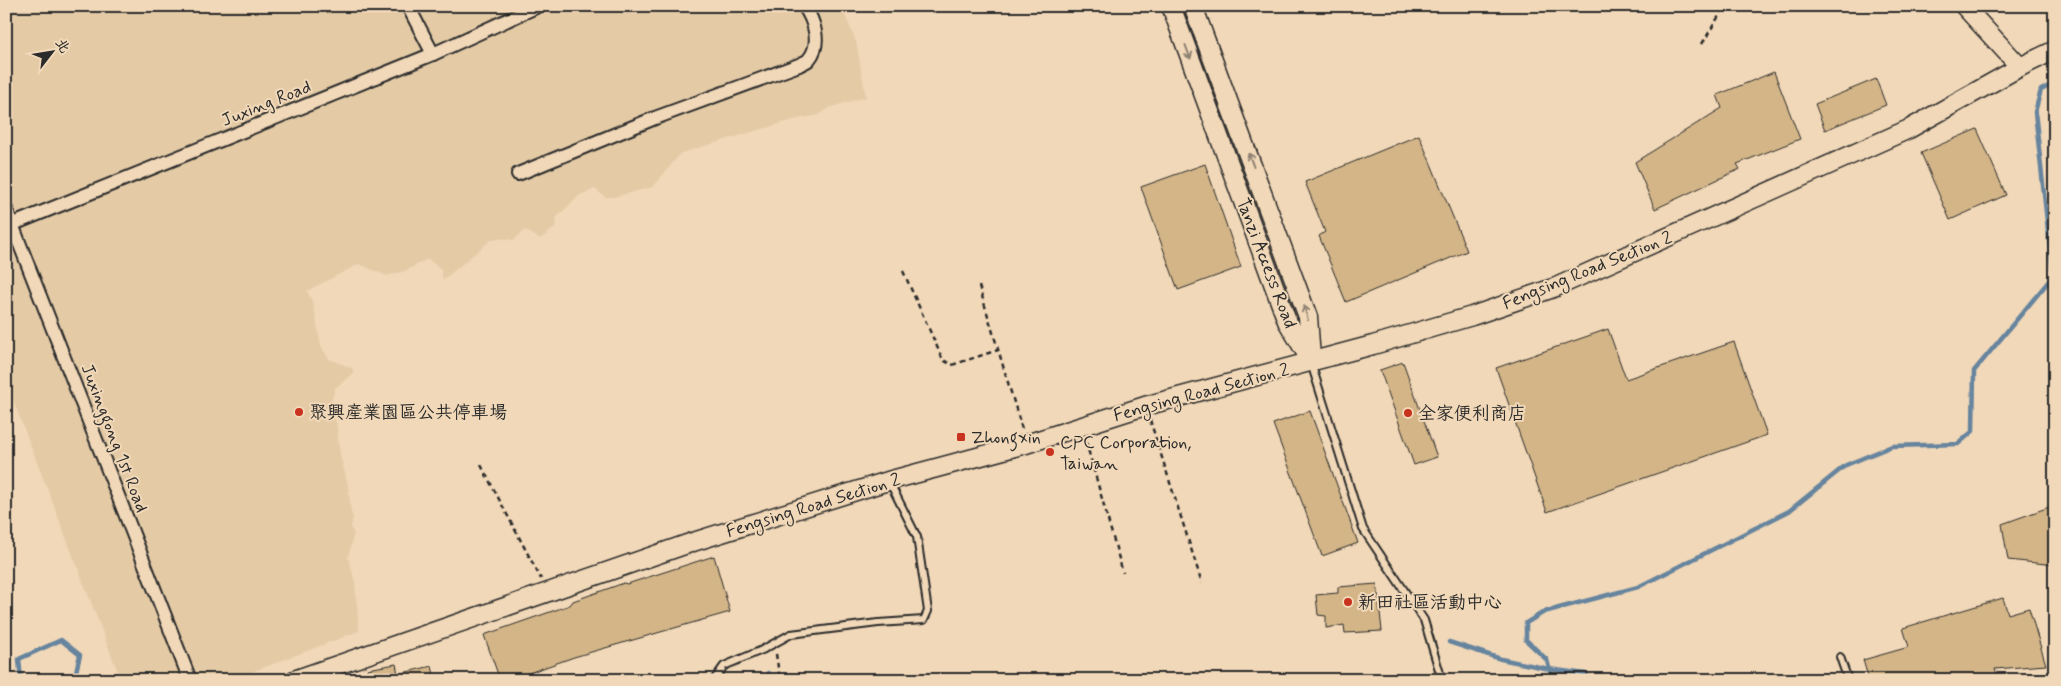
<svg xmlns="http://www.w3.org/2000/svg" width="2061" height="686" viewBox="0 0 2061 686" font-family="Mynerve,'LXGW WenKai TC',sans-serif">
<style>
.built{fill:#e4cba6}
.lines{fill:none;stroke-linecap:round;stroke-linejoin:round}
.stream{stroke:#66849e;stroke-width:4.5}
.building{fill:#d3b587;stroke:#2b2b2b}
.lane-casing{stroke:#2b2b2b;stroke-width:10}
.street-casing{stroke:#2b2b2b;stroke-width:16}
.secondary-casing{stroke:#2b2b2b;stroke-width:21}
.path{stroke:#2b2b2b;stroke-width:2.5;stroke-dasharray:5 4;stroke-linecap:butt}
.lane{stroke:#f1d8b8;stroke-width:6}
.street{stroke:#f1d8b8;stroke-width:12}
.secondary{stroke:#f1d8b8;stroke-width:18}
.oneway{stroke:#8e8272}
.poi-dot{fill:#c8321e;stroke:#f1d8b8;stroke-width:2}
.labels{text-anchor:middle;stroke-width:4;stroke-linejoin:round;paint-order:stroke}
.street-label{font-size:18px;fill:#2b2b2b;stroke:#f1d8b8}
.poi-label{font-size:18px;fill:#2b2b2b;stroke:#f1d8b8;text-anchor:start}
</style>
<rect width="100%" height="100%" fill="#f1d8b8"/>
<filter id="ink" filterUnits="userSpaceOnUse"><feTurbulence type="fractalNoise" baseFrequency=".02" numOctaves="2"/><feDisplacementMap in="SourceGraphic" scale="10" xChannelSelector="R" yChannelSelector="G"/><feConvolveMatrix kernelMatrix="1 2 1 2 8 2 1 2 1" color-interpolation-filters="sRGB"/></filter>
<g filter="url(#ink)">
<polygon class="built" points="6,6 841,6 856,41 866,97 831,107 819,115 793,120 681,153 653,187 614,197 605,197 595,189 580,195 557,217 555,228 540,239 525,230 514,240 497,238 491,240 443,280 441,269 428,259 405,271 387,276 359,264 307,291 313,303 321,346 329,359 352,368 354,373 335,388 330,406 337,425 340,454 348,485 351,512 353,517 351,528 354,534 348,557 355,582 359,631 231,680 121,680 6,382"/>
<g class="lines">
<g class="stream">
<polyline points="1449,642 1501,659 1549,669 1585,674 1593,680"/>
<polyline points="768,673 769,680"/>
<polyline points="21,680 19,659 61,640 80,655 74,680"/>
<polyline points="1542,680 1551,675 1547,660 1526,640 1526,623 1544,612 1638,587 1789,511 1846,465 1892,446 1958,444 1973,431 1974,371 2053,276 2035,112 2041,90 2055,83"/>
</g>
</g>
<g class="building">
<polygon points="1774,72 1800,139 1737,164 1740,169 1655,209 1635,162 1722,108 1717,95"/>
<polygon points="1876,79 1886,105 1825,130 1815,104"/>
<polygon points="1977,129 2006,195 1950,220 1921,153"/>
<polygon points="1419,135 1467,251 1346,302 1319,236 1325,232 1305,182"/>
<polygon points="1205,164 1241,267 1178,290 1141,187"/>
<polygon points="1608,329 1626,379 1734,342 1767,435 1547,512 1496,368"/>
<polygon points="1403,362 1437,457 1414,465 1380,370"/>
<polygon points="1310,411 1358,543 1322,556 1273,424"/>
<polygon points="2055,505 2055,565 2008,560 2002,524"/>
<polygon points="714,556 730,612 574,657 509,680 500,680 484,635 570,605 573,601 624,583 627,584"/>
<polygon points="1377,584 1382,631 1345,633 1344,625 1326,628 1326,616 1318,615 1316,595 1338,593 1338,587"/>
<polygon points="2003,598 2008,614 2029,608 2046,665 1995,669 1999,680 1869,680 1863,660 1909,647 1903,628"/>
<polygon points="396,664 398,674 432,666 435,680 369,680 367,669"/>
</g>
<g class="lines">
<defs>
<g id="lane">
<polyline points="1311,363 1363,529 1424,620 1442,680"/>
<polyline points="1840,657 1848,680"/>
<polyline points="714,680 724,666 762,650 791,634 878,623 924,620 928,611 917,537 890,483"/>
</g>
<g id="street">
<polyline points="408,6 433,54"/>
<path d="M518,174L655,118L799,65C802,63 807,62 809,59C822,44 814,20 804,6"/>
<polyline points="6,209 190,680"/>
<polyline points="6,227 433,54 538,6"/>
</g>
<g id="secondary">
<polyline points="1171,6 1287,321 1311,361"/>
<polyline points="1193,6 1308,317 1311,358"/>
<polyline points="1964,6 2020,67"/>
<polyline points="294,680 693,542 888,481 1026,444 1145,406 1373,345 1472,316 1556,287 1909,129 2020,67 2055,50"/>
</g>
</defs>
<use href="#lane" class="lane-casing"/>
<use href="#street" class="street-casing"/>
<use href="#secondary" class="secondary-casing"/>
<g class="path">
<polyline points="1702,44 1725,6"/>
<polyline points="903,271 943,360 952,365 998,350"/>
<polyline points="979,286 1022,429"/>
<polyline points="1150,420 1202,583"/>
<polyline points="1086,442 1123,573"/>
<polyline points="481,465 541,579"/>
<polyline points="776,654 780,680"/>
</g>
<use href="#lane" class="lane"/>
<use href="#street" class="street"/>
<use href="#secondary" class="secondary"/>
</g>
<defs><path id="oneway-shaft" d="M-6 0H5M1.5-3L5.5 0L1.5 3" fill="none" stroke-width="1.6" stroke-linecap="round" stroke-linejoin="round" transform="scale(1.25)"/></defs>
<g class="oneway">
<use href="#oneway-shaft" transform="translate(1188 52) rotate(70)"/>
<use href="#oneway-shaft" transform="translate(1251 160) rotate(-110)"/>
<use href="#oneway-shaft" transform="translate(1306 313) rotate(-106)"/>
</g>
</g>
<g class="poi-dot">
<circle cx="299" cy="412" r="5"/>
<circle cx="1408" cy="413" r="5"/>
<rect x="956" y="432" width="10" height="10" rx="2.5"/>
<circle cx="1050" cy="452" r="5"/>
<circle cx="1348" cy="602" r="5"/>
</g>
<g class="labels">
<g class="street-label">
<text transform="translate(266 103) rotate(-22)" y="6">Juxing Road</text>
<text transform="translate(1267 263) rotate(69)" y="6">Tanzi Access Road</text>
<text transform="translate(1587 270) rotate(-22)" y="6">Fengsing Road Section 2</text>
<text transform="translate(1201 392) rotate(-15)" y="6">Fengsing Road Section 2</text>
<text transform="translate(115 438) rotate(69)" y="6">Juxinggong 1st Road</text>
<text transform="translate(813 505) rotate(-17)" y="6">Fengsing Road Section 2</text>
</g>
<g class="poi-label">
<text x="309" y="418">聚興產業園區公共停車場</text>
<text x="1418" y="419">全家便利商店</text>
<text x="971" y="443">Zhongxin</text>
<text x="1060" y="448">CPC Corporation,<tspan x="1060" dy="21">Taiwan</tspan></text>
<text x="1358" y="608">新田社區活動中心</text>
</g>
</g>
<rect width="2061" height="686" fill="none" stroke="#f1d8b8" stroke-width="25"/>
<rect x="12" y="12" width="2036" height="661" fill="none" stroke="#2b2b2b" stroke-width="2" filter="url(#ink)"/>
<g transform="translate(52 52) rotate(59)" stroke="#f1d8b8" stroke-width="4" paint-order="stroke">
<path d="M0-4L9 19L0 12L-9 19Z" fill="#2b2b2b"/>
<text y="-8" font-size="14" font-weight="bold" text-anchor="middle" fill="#2b2b2b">北</text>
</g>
</svg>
